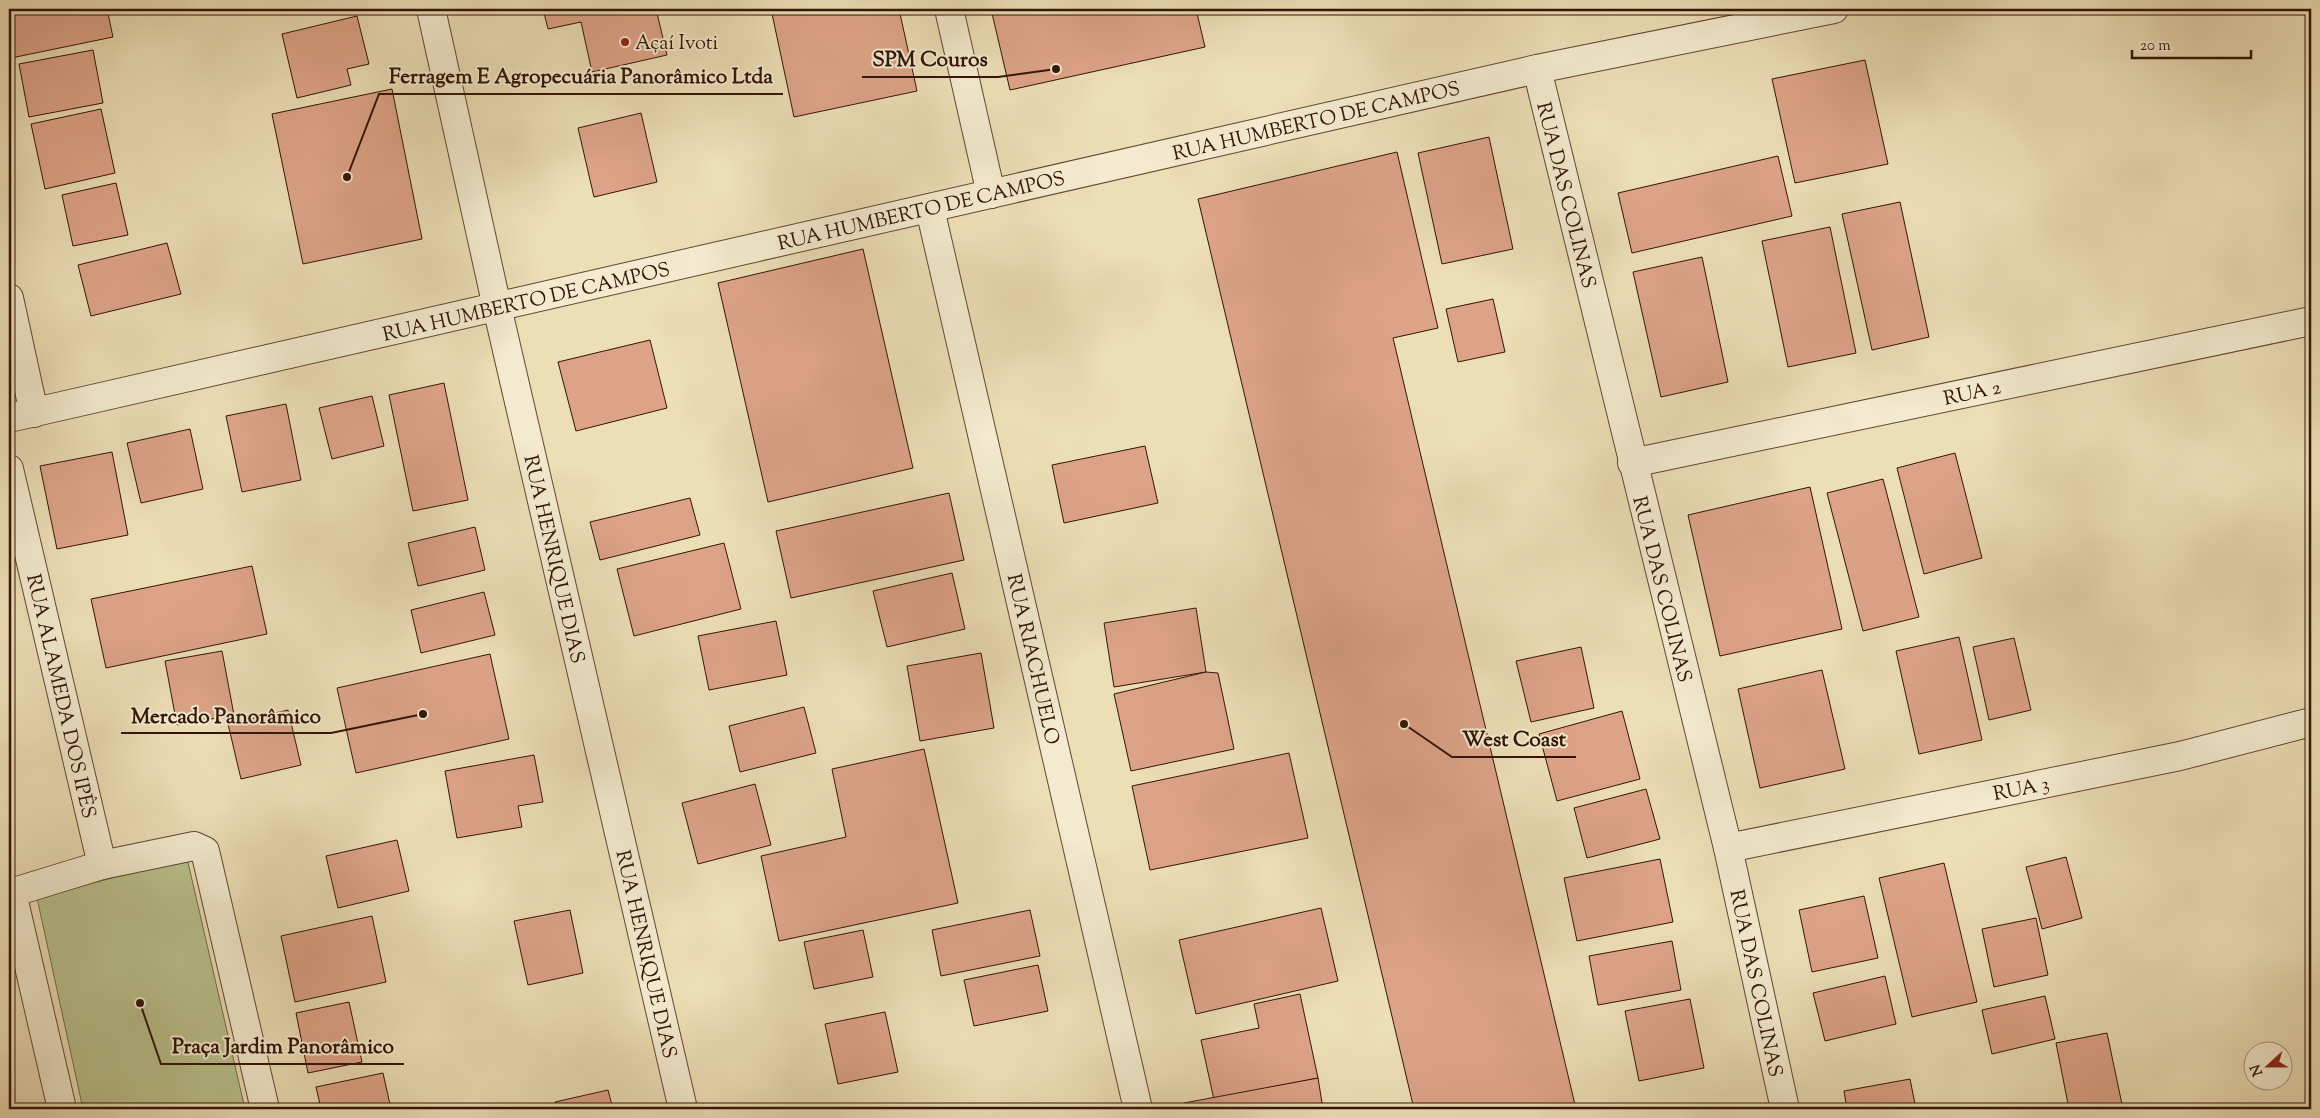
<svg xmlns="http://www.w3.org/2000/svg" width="2320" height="1118" viewBox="0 0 2320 1118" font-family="'Sorts Mill Goudy',serif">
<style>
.green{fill:#b9c18c;stroke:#766a4a}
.building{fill:#dda387;stroke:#331408}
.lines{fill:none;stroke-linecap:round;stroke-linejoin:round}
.street-casing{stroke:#614633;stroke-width:30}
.street{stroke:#f3eacf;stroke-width:28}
.poi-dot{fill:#8f2418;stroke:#f3eacf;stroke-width:2}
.labels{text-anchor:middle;stroke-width:4;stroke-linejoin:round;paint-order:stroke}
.poi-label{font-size:20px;fill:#331408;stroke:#f3eacf;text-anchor:start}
.street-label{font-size:20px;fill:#331408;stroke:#f3eacf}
.leader{fill:none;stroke:#331408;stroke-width:2}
.callout-dot{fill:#331408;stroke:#f3eacf;stroke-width:2}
.callout-label{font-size:21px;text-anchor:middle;font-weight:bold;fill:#331408;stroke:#f3eacf;stroke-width:4;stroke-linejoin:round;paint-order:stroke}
</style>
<rect width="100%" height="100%" fill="#ecdeb5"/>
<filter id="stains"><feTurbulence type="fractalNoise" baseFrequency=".004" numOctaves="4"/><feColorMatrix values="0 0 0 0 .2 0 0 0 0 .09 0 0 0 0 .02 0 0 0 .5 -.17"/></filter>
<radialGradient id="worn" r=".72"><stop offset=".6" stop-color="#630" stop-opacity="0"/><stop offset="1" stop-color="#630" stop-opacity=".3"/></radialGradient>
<polygon class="green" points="187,858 245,1109 83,1109 37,898"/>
<g class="building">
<polygon points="9,9 107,9 113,37 11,58"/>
<polygon points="543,9 656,9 667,55 592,72 581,22 548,29"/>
<polygon points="771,9 899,9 917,91 794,117"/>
<polygon points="991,9 1196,9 1205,47 1010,90"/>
<polygon points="357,16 369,64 347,69 351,85 297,98 282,34"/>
<polygon points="93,50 103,103 29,117 19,64"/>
<polygon points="1865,60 1888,164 1795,183 1772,79"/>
<polygon points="392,89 422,239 303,264 272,114"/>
<polygon points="101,109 115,173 45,189 31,124"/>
<polygon points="641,113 657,182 594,197 578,128"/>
<polygon points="1489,137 1513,249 1442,264 1418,153"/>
<polygon points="1397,152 1438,328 1393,338 1576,1109 1414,1109 1198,199"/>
<polygon points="1778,156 1792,216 1632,253 1618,193"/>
<polygon points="116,183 128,235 73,246 62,195"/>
<polygon points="1900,202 1929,337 1872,350 1842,214"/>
<polygon points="1830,227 1856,353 1788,367 1762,241"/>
<polygon points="167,243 181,294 91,316 78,265"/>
<polygon points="863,249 913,468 768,502 718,283"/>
<polygon points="1702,257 1728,382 1661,397 1633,272"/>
<polygon points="1493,299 1505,352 1458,362 1446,309"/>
<polygon points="650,340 667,408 576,431 558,362"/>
<polygon points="444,383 468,500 413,511 389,395"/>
<polygon points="372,396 384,446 332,459 319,408"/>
<polygon points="286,404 301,480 242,492 226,416"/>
<polygon points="190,429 203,489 141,503 127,443"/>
<polygon points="1145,446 1158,503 1064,523 1052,465"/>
<polygon points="112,452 128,535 57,549 40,466"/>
<polygon points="1955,453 1982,558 1924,574 1897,468"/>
<polygon points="1883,479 1919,617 1863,631 1827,493"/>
<polygon points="1810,487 1842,629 1720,656 1688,515"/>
<polygon points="949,493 964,560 791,598 776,531"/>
<polygon points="690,498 700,535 600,560 590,522"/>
<polygon points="475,527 485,570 418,586 408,543"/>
<polygon points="724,543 741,609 634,636 617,569"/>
<polygon points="252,566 267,634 106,668 91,599"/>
<polygon points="952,573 965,629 887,647 873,591"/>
<polygon points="484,592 495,635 421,653 411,610"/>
<polygon points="1196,608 1206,672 1114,687 1104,623"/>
<polygon points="776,621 787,675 709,690 698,636"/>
<polygon points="1959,637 1982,740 1919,754 1896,651"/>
<polygon points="2014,638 2031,710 1989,720 1973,647"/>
<polygon points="1581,647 1594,708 1531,722 1516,661"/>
<polygon points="222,651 234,715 177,725 165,661"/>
<polygon points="981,653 994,728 920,741 907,666"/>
<polygon points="490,654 509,739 356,773 337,688"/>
<polygon points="1822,670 1845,769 1760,788 1738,689"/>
<polygon points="1206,672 1218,673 1234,749 1131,771 1114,694"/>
<polygon points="804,707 816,753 740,772 729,726"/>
<polygon points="288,710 301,765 241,779 228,724"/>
<polygon points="1622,711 1640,779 1557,801 1539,734"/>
<polygon points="924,749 958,903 779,941 761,856 846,837 832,769"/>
<polygon points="1289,753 1308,838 1150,870 1132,786"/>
<polygon points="534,755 543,802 518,806 522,827 457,838 445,771"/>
<polygon points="755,784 771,845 698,864 682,803"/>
<polygon points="1646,789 1660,839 1587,858 1574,808"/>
<polygon points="397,840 409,891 338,908 326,856"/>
<polygon points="2066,857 2082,918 2042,929 2026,867"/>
<polygon points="1660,859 1673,922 1577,941 1564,878"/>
<polygon points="1944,863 1977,1002 1912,1017 1879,878"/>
<polygon points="1864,896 1878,958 1812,972 1799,910"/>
<polygon points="1321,908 1338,981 1196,1014 1179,940"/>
<polygon points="570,910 583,973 528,985 514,921"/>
<polygon points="1030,910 1040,956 941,976 932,930"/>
<polygon points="372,916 386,982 295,1002 281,936"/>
<polygon points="2036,918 2048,975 1994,987 1982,929"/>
<polygon points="863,930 873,977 814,989 804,942"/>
<polygon points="1672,941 1681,990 1598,1005 1589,956"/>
<polygon points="1038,965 1048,1011 974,1026 964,980"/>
<polygon points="1885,976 1896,1024 1825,1041 1813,993"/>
<polygon points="1300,994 1318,1078 1214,1100 1201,1040 1259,1028 1254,1004"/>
<polygon points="2045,996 2055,1039 1992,1054 1982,1010"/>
<polygon points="1690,999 1704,1068 1639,1081 1625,1011"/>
<polygon points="349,1002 362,1062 308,1073 296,1013"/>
<polygon points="885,1012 898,1072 838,1084 825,1024"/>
<polygon points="2107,1033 2123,1109 2069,1109 2056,1043"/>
<polygon points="383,1073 391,1109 321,1109 316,1087"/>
<polygon points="1318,1078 1323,1109 1185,1109 1184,1103"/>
<polygon points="1910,1079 1916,1109 1847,1109 1844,1091"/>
<polygon points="608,1090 613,1109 557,1109 555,1102"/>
</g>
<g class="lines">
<defs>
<g id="street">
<polyline points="431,9 497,307 683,1109"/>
<polyline points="949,9 991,194"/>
<polyline points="1537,69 1728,848 1785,1109"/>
<polyline points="930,209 1138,1109"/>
<polyline points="9,298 34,413"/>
<polyline points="9,418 1537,69 1834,9"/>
<polyline points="1632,463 2311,321"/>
<polyline points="9,469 102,865"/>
<polyline points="1728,848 2180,756 2311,722"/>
<polyline points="62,1109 13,897 14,892 102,865 194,846 205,851 265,1109"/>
</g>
</defs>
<use href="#street" class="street-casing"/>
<use href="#street" class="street"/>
</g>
<circle class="poi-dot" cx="625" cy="42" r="5"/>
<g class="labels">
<g class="poi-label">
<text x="635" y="49">Açaí Ivoti</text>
</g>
<g class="street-label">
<text transform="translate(1316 120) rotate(-13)" y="7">RUA HUMBERTO DE CAMPOS</text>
<text transform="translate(1567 195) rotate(76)" y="7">RUA DAS COLINAS</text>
<text transform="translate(921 210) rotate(-13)" y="7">RUA HUMBERTO DE CAMPOS</text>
<text transform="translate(526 301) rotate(-13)" y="7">RUA HUMBERTO DE CAMPOS</text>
<text transform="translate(1972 392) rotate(-12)" y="7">RUA 2</text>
<text transform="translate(555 559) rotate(77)" y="7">RUA HENRIQUE DIAS</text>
<text transform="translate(1663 589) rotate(76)" y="7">RUA DAS COLINAS</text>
<text transform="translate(1034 659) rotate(77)" y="7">RUA RIACHUELO</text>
<text transform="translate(62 696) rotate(77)" y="7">RUA ALAMEDA DOS IPÊS</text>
<text transform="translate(2021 788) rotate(-11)" y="7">RUA 3</text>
<text transform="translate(647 954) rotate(77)" y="7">RUA HENRIQUE DIAS</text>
<text transform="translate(1757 983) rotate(78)" y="7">RUA DAS COLINAS</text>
</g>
</g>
<path class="leader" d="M1056 69L998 77H862M347 177L379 94H783M423 714L331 733H121M1404 724L1452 757H1576M140 1003L161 1064H404"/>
<g class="callout-dot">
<circle cx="1056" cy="69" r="5"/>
<circle cx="347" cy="177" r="5"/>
<circle cx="423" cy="714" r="5"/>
<circle cx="1404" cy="724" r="5"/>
<circle cx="140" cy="1003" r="5"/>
</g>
<g class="callout-label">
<text x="930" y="66">SPM Couros</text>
<text x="581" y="83">Ferragem E Agropecuária Panorâmico Ltda</text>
<text x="226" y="723">Mercado Panorâmico</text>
<text x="1514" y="746">West Coast</text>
<text x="283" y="1053">Praça Jardim Panorâmico</text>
</g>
<rect width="2320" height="1118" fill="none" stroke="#ecdeb5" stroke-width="30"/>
<rect x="10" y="10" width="2300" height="1098" fill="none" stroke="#331408" stroke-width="2.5"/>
<rect x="15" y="15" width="2290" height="1088" fill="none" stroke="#331408"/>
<g transform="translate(2268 1066) rotate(249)"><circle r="24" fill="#f3eacf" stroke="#a6947f"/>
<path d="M0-4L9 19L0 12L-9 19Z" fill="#8f2418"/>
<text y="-8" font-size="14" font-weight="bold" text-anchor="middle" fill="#331408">N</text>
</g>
<path d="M2132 50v8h119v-8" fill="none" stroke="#331408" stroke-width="2.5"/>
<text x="2140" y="50" font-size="15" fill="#331408" stroke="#f3eacf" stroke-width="4" paint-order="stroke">20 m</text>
<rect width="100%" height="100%" filter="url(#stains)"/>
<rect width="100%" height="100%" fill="url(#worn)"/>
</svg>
